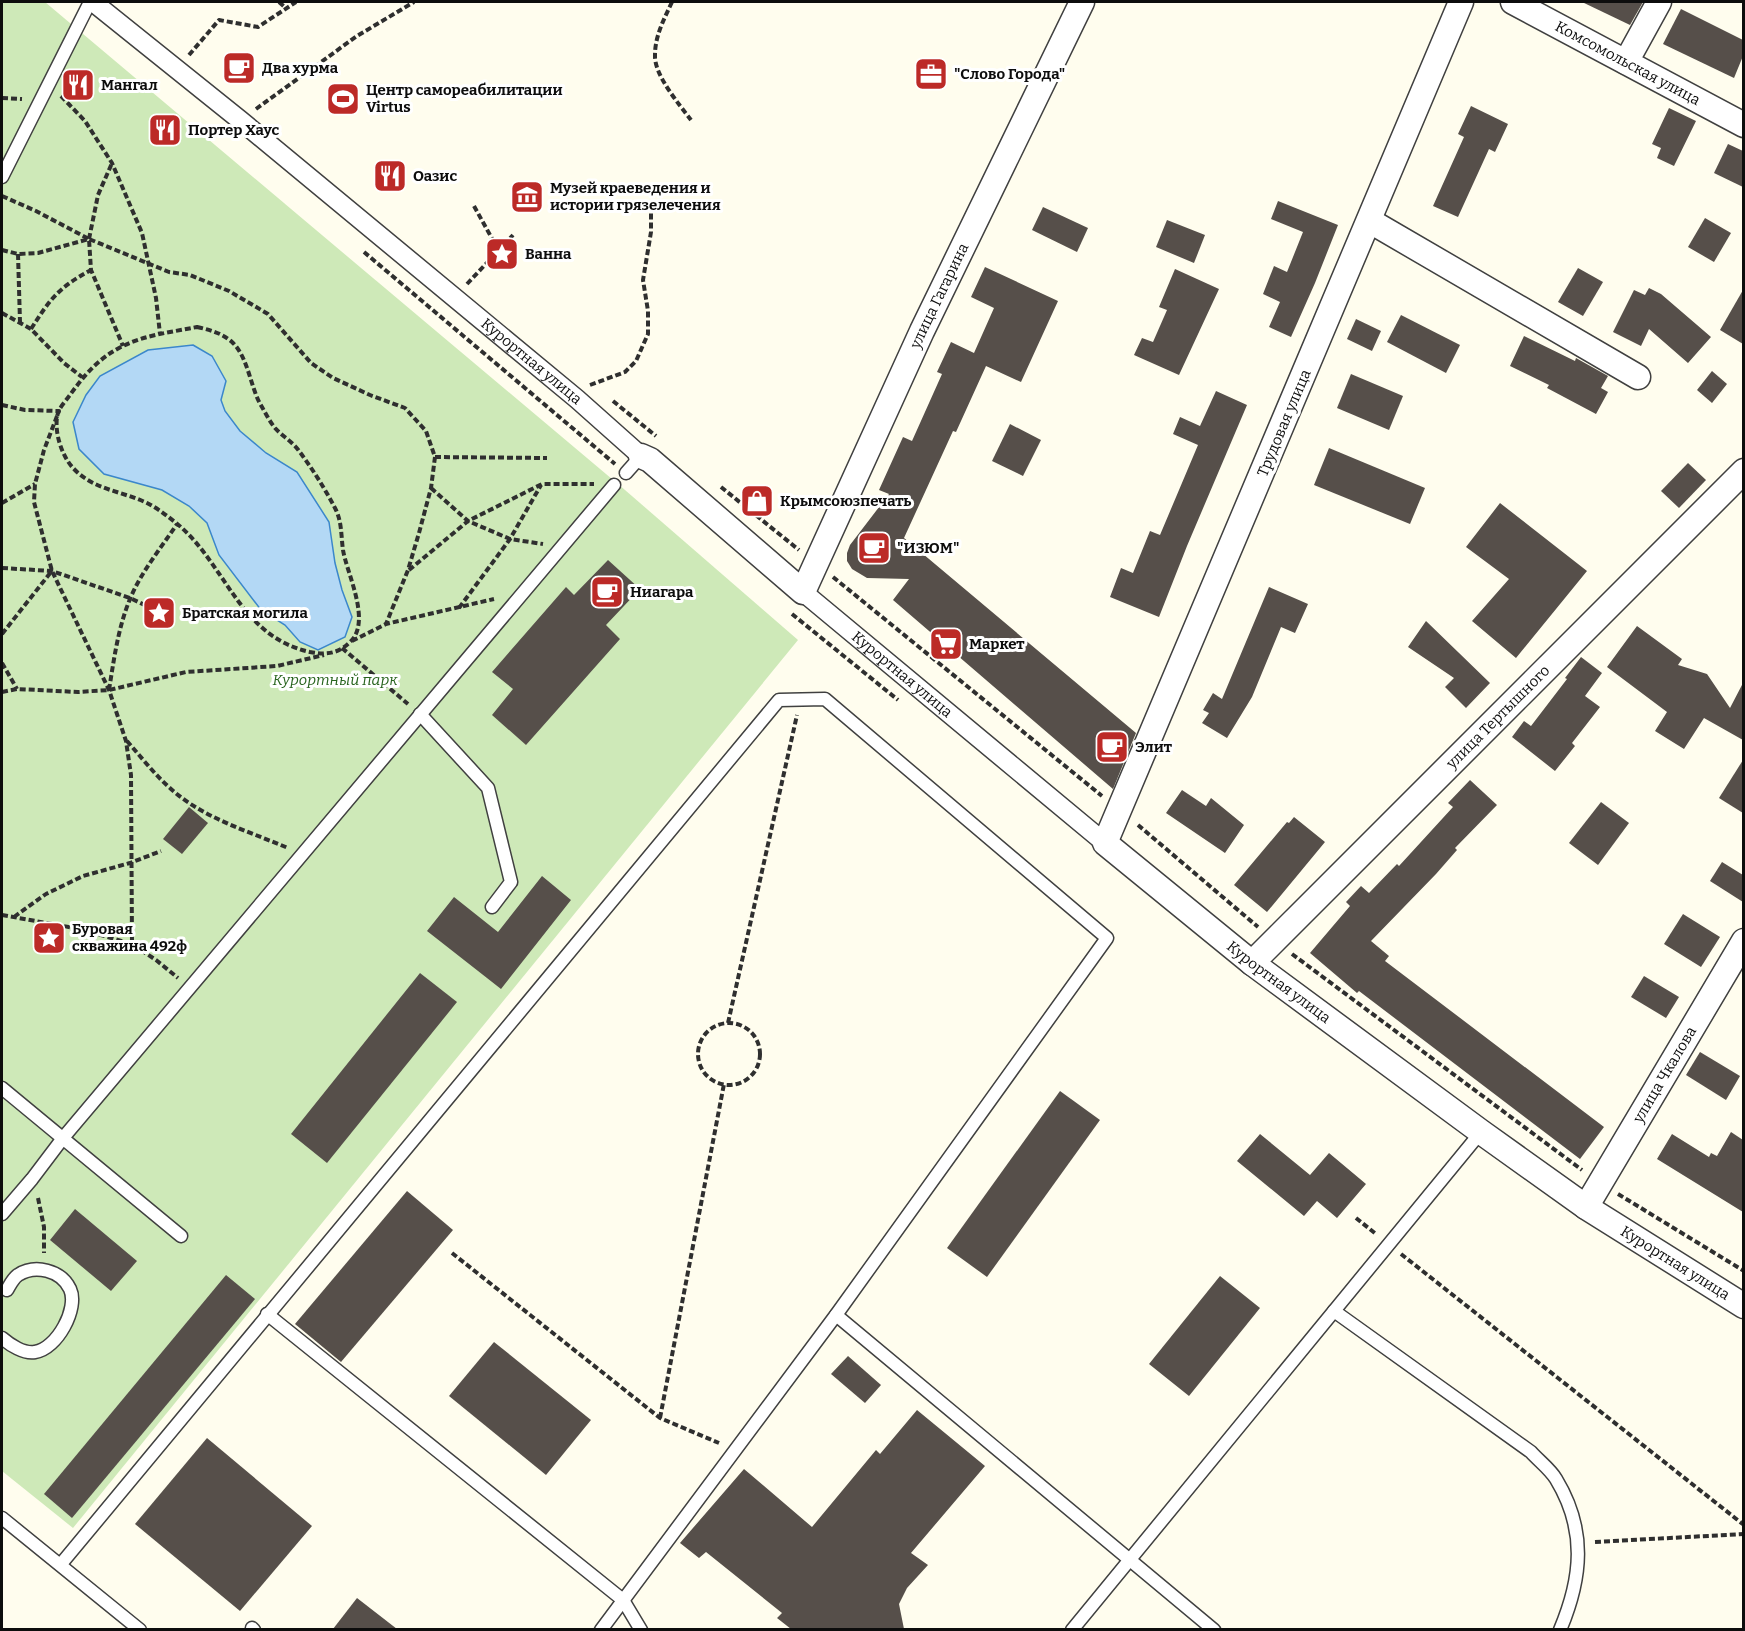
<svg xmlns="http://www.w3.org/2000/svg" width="1745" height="1631" viewBox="0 0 1745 1631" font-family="Bitter,serif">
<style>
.green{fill:#cee9b8}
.water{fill:#b3d8f5;stroke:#3b87cb;stroke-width:1.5}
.building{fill:#564f4a}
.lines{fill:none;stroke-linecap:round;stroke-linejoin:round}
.service-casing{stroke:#404040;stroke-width:15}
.pedestrian-casing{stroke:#404040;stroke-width:21}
.minor-casing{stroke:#404040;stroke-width:27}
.path{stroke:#2f2f2f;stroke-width:4;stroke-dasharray:6 3;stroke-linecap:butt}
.service{stroke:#fff;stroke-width:12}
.pedestrian{stroke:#fff;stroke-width:18}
.minor{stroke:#fff;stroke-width:24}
.labels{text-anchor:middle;stroke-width:6;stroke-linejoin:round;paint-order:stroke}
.street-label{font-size:15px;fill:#0d0d0d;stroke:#fff}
.poi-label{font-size:15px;font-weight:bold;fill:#0d0d0d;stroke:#fff;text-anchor:start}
.park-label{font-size:15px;font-style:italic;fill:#28641e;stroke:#fff}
</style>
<rect width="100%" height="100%" fill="#fffdee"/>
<polygon class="green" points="2,2 45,2 625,490 798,640 73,1528 2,1471"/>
<polygon class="water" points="193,345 212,356 226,381 221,400 225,411 240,431 266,453 297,472 329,522 335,563 342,590 352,617 345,637 318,650 300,642 285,625 261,610 219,555 207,523 189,506 162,490 104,474 79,449 73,422 86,395 100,376 148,350"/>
<g class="building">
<polygon points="1582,2 1643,2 1630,25"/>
<polygon points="1681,9 1743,40 1743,56 1734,78 1663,44"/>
<polygon points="1471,106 1508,124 1495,152 1489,149 1458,217 1433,206 1464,137 1458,134"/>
<polygon points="1669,108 1696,121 1674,166 1657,158 1661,148 1652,144"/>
<polygon points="1728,144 1743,151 1743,187 1714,173"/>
<polygon points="1278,201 1338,225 1315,283 1291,337 1269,327 1280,302 1263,294 1274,266 1287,272 1303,232 1271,219"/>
<polygon points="1043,207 1088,228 1077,252 1032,230"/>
<polygon points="1705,218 1731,233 1714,262 1688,247"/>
<polygon points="1167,220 1205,235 1194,263 1156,247"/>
<polygon points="985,267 1058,301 1021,382 986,366 956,432 953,431 904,538 1136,733 1113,789 893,600 909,579 867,578 852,569 847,561 847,553 850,545 889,494 879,490 903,437 912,441 942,374 937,372 951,342 974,353 994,308 971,297"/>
<polygon points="1578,268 1603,282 1583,316 1558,302"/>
<polygon points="1175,269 1219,289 1179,375 1134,355 1142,338 1153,342 1167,310 1159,307"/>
<polygon points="1649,288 1661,294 1711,337 1688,363 1649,329 1641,346 1613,332 1634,290 1645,295"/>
<polygon points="1743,290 1743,344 1720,330"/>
<polygon points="1401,315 1460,345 1446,373 1387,342"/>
<polygon points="1356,319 1381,331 1372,351 1347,339"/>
<polygon points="1524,336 1575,361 1576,358 1608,376 1601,388 1608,392 1596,414 1547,388 1549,385 1510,366"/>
<polygon points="1712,371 1727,384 1712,403 1697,390"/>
<polygon points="1351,374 1403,396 1389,430 1337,408"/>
<polygon points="1216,391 1247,405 1187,546 1159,617 1110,597 1121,568 1133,573 1150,531 1160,535 1198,445 1173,434 1180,417 1200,426"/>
<polygon points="1010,424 1041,440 1023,476 992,461"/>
<polygon points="1329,448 1425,488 1410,524 1314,485"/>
<polygon points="1688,463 1706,480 1679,508 1661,491"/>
<polygon points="1500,503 1587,571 1516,658 1472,621 1509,579 1466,547"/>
<polygon points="608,560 640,589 606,625 620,639 526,745 492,715 513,689 492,672 566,587 574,595"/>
<polygon points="1269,587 1308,604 1295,633 1281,627 1252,697 1227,738 1202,723 1209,713 1203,710 1213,693 1222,699"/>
<polygon points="1426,621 1490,683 1466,708 1445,687 1454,678 1408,647"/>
<polygon points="1637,626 1682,659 1678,665 1707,674 1730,708 1743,683 1743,740 1704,718 1684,749 1655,731 1667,712 1607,667"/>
<polygon points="1581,657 1602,673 1585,696 1600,707 1572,743 1575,746 1555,771 1512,737 1524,721 1531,726 1567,679 1565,678"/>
<polygon points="1743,760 1743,813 1719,798"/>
<polygon points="1470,780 1497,805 1455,848 1457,850 1436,874 1371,941 1389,956 1385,961 1604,1127 1580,1159 1359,991 1357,993 1310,953 1350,906 1346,902 1361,886 1369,893 1397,864 1399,866 1453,807 1448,803"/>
<polygon points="1182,790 1206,806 1211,798 1244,825 1225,853 1166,813"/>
<polygon points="1601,802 1629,823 1598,865 1569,843"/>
<polygon points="189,807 208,823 182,854 163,839"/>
<polygon points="1294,817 1325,842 1267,912 1234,885 1287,822 1289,823"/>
<polygon points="1722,862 1743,875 1743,902 1710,881"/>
<polygon points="542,876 571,900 501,989 427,931 454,897 498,932"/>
<polygon points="1683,914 1720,937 1701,967 1664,944"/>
<polygon points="420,973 457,1002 327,1163 291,1134"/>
<polygon points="1644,976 1679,997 1666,1018 1631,997"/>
<polygon points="1700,1052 1740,1076 1726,1100 1686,1075"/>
<polygon points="1060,1091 1100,1120 987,1277 947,1248"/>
<polygon points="1731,1132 1743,1140 1743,1212 1657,1159 1672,1134 1709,1157 1711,1153 1717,1156"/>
<polygon points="1260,1134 1310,1175 1329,1153 1366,1184 1337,1218 1317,1201 1304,1216 1237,1161"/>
<polygon points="407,1191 453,1230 341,1362 295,1324"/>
<polygon points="75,1209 137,1261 111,1291 50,1240"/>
<polygon points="226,1275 255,1299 72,1518 44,1494"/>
<polygon points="1220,1276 1260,1308 1189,1396 1149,1364"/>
<polygon points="494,1342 591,1420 546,1475 449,1396"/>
<polygon points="848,1356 881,1385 865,1403 831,1374"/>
<polygon points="917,1410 985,1466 911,1553 928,1565 907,1588 899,1604 904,1629 791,1629 777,1618 782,1613 706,1552 699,1558 680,1543 744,1469 812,1527 876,1450 880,1454"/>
<polygon points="207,1438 312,1526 240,1611 135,1524"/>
<polygon points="357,1598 397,1629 333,1629"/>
</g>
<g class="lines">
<defs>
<g id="service">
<polyline points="2,177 90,2"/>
<polyline points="626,473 641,456"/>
<polyline points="420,714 488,788 511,882 492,907"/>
<polyline points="2,1088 181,1236"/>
<polyline points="2,1214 32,1179 63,1138 614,485"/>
<polyline points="1334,1311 1481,1132"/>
<polyline points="267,1314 623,1600 641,1630"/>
<polyline points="836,1315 1214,1630"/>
<path d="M2,1338C10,1345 24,1354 35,1352C57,1349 79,1308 70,1289C61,1270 35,1264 18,1275C13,1278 10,1285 7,1290"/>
<polyline points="2,1518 140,1630"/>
<polyline points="61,1564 779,700 825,699 1107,938 836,1315 601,1630"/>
<polyline points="252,1628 254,1630"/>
<path d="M1072,1630L1334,1311L1531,1452C1539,1461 1550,1469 1556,1479C1587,1530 1582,1578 1560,1630"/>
</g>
<g id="pedestrian">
<path id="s1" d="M93,2L240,120L577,399L641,456"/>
<path id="s2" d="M803,592L1105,843"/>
</g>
<g id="minor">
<path id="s3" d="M1461,2L1105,843L1252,963L1481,1132L1586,1207L1744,1306"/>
<path id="s4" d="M1513,2L1744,125"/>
<polyline points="1626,62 1659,2"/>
<polyline points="1370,221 1638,377"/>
<path id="s5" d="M641,456L650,460L803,592L922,331L1082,2"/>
<path id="s6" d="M1252,963L1744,471"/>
<path id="s7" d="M1586,1207L1744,941"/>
</g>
</defs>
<use href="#service" class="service-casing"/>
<use href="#pedestrian" class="pedestrian-casing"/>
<use href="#minor" class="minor-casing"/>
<g class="path">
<polyline points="279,2 287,9"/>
<path d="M672,2C664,19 655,36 655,55C654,75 679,104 691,120"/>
<polyline points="189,55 219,20 258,27 296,2"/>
<polyline points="61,96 85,121 112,163 142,233 156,298 160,334"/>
<polyline points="2,98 22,99"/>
<polyline points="256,109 357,36 414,2"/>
<polyline points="2,196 36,211 89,239 91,270 123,346"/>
<polyline points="474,206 500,253"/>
<polyline points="89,239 98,195 112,163"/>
<polyline points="2,250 18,254 38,253 89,239 169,272 190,275 229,291 268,314 311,363 333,378 370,395 405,408 426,431 435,457 431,488 419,533 408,570 386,624"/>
<polyline points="364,252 615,464"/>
<polyline points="18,254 20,322"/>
<polyline points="467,284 513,235"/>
<polyline points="2,313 31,329 64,363 82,377"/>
<path d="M197,327C210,330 222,333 232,342C249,358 250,388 262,407C266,414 270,422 275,428C282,436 293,442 299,451C312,468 325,489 335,508C342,521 341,536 343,550C347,574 372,622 350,642C338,654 326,655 310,652C238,636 227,564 175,522C166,515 157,508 147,503C122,491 94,490 74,469C61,456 52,427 59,410C62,405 67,399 70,395C85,374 100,357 123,346C145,335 172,332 197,327Z"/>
<path d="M31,329C50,299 59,287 91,270"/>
<polyline points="590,385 625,372 636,361 648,334 648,311 643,280 651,232 651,206"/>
<polyline points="613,401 656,436"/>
<polyline points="2,405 25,410 59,411 44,450 35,484 34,502 52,571 109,690 126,741 131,775 132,944"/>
<polyline points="435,457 547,458"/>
<polyline points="721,487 799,550"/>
<polyline points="431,488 468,521 510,539 543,544"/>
<polyline points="2,503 35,484"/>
<polyline points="2,568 52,571 130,598 155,610"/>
<polyline points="409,570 468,521 542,484 594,484"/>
<polyline points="833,577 1102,796"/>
<polyline points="459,608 510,539 541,485"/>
<polyline points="792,614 898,700"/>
<polyline points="2,634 51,572"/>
<polyline points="352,641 386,624 494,599"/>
<polyline points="342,648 408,704"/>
<polyline points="2,663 17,689"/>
<path d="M109,690C114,659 118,628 130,599C141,572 161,548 177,524"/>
<polyline points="2,692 17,689 78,692 109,690 186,672 277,666 324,655"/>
<path d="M127,741C141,757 155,775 171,789C203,818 248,831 288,848"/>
<polyline points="1138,825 1258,927"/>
<polyline points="2,915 80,929 132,944 156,960 178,978"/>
<polyline points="14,917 46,894 83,876 130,863 161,851"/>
<polyline points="1292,954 1582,1170"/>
<polyline points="728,1023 797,715"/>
<circle cx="729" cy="1054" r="31"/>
<polyline points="1618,1194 1744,1271"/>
<polyline points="38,1198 44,1227 44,1253"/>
<polyline points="1356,1218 1376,1234"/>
<polyline points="452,1253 660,1418 719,1443"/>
<polyline points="1401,1254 1744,1525"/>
<polyline points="660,1418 724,1084"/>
<polyline points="1595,1542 1744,1534"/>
</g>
<use href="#service" class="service"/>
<use href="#pedestrian" class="pedestrian"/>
<use href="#minor" class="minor"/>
</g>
<defs>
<symbol id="cafe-square" viewBox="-11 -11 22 22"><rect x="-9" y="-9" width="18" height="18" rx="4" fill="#bc2a27" stroke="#fff"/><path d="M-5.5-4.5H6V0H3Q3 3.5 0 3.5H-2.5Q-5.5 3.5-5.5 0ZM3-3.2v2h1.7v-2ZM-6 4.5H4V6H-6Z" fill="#fff"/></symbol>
<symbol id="office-square" viewBox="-11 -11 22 22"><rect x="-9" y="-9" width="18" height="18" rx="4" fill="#bc2a27" stroke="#fff"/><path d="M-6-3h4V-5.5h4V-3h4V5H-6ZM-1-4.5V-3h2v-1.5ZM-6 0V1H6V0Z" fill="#fff"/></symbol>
<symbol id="restaurant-square" viewBox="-11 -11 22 22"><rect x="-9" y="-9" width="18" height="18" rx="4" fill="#bc2a27" stroke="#fff"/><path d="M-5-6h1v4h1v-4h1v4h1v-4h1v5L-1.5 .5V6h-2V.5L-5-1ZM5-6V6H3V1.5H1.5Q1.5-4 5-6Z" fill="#fff"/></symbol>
<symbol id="stadium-square" viewBox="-11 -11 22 22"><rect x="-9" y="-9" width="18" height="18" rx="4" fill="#bc2a27" stroke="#fff"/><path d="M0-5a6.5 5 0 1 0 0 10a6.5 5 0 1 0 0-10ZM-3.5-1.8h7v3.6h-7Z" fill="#fff"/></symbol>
<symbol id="museum-square" viewBox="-11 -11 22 22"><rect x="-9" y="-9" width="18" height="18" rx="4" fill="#bc2a27" stroke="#fff"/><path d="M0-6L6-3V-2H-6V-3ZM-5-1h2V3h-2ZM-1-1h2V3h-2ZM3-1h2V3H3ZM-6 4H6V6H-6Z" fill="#fff"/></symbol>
<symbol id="sight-square" viewBox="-11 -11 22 22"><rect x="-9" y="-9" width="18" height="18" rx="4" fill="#bc2a27" stroke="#fff"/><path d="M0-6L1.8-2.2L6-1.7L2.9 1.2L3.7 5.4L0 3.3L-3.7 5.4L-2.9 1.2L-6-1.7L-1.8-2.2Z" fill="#fff"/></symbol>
<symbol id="shop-square" viewBox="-11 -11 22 22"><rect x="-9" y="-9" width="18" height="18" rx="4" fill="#bc2a27" stroke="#fff"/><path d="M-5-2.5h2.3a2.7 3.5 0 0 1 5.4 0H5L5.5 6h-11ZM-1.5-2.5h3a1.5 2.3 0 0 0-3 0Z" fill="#fff"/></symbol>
<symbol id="supermarket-square" viewBox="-11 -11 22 22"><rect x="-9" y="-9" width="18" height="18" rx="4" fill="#bc2a27" stroke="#fff"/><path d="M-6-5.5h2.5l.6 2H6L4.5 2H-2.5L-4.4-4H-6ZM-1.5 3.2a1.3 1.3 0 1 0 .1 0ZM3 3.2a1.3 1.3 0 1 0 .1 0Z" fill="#fff"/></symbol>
</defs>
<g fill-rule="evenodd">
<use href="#cafe-square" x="220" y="49" width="38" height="38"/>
<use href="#office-square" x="912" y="55" width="38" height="38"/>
<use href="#restaurant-square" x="59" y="66" width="38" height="38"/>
<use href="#stadium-square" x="324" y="80" width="38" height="38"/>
<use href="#restaurant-square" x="146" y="111" width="38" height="38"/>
<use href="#restaurant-square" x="371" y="157" width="38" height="38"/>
<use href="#museum-square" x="508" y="178" width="38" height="38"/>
<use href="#sight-square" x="483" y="235" width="38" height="38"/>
<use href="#shop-square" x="738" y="482" width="38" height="38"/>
<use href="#cafe-square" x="855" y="529" width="38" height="38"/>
<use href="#cafe-square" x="588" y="573" width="38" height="38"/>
<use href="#sight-square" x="140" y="594" width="38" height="38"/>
<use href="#supermarket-square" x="927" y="625" width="38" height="38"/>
<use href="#cafe-square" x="1093" y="728" width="38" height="38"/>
<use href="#sight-square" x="30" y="919" width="38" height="38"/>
</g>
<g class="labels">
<g class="street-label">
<text dy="5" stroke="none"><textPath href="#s4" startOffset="130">Комсомольская улица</textPath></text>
<text dy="5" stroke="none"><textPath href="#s5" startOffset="538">улица Гагарина</textPath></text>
<text dy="5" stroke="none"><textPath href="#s1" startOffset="567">Курортная улица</textPath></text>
<text transform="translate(1284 423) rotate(-67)" y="5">Трудовая улица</text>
<text dy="5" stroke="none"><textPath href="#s2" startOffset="129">Курортная улица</textPath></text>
<text dy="5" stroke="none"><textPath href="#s6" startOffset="348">улица Тертышного</textPath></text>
<text dy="5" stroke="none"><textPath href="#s3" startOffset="1136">Курортная улица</textPath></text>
<text dy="5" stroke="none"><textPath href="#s7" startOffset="154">улица Чкалова</textPath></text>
<text dy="5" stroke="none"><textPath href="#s3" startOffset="1622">Курортная улица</textPath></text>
</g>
<g class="poi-label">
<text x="262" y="73">Два хурма</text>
<text x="954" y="79">"Слово Города"</text>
<text x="101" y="90">Мангал</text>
<text x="366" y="95">Центр самореабилитации<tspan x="366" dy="17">Virtus</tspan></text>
<text x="188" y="135">Портер Хаус</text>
<text x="413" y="181">Оазис</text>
<text x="550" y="193">Музей краеведения и<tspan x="550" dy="17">истории грязелечения</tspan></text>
<text x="525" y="259">Ванна</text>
<text x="780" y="506">Крымсоюзпечать</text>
<text x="897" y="553">"ИЗЮМ"</text>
<text x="630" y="597">Ниагара</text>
<text x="182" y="618">Братская могила</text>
<text x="969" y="649">Маркет</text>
<text x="1135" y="752">Элит</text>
<text x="72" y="934">Буровая<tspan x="72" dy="17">скважина 492ф</tspan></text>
</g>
<g class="park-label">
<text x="335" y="685">Курортный парк</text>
</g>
</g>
<rect width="1745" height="1631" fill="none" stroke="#0d0d0d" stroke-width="6"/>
</svg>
